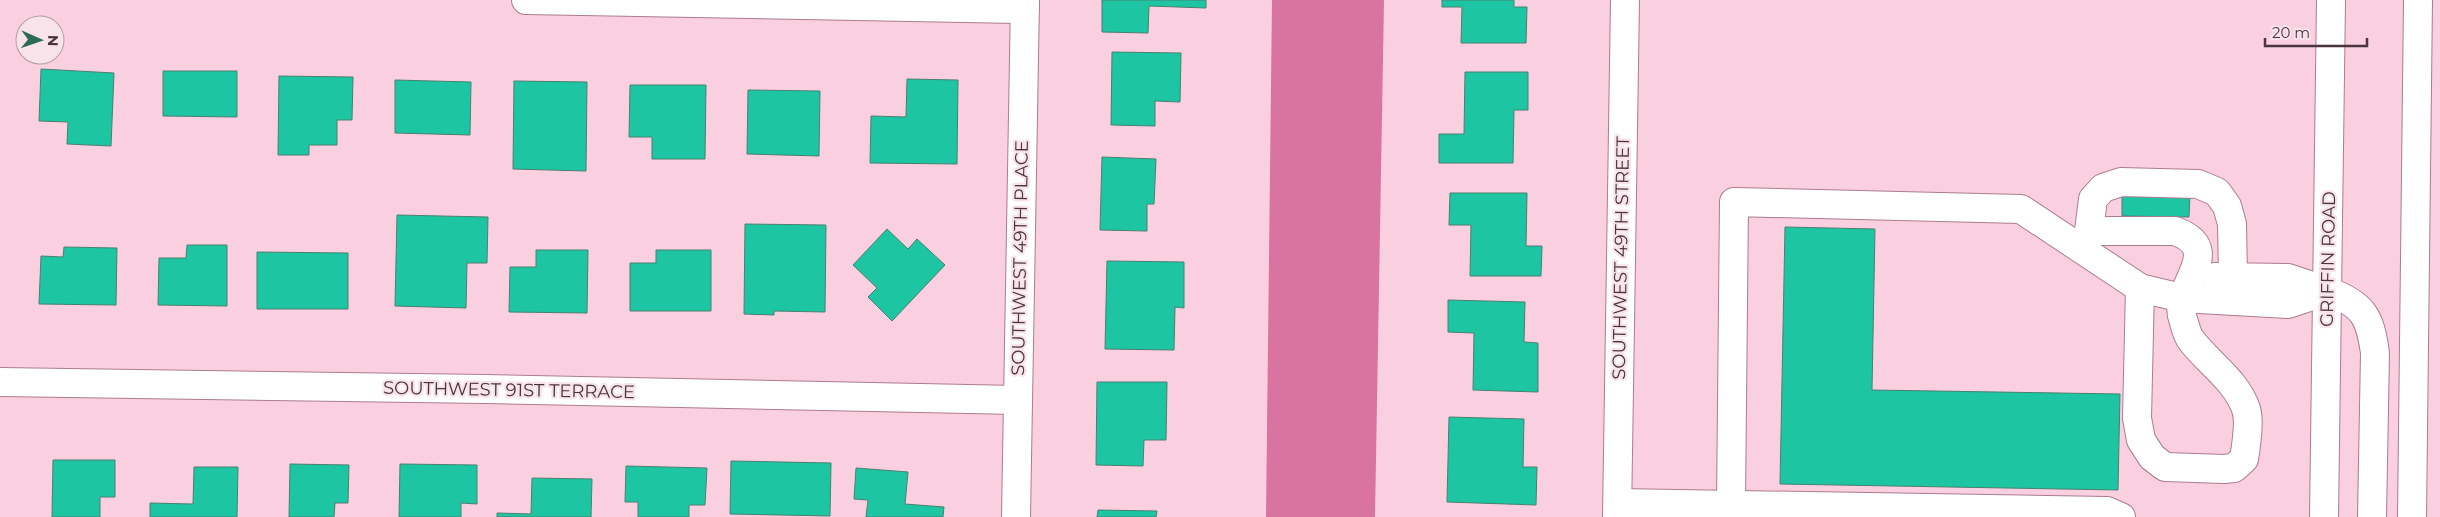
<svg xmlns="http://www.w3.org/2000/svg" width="2440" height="517" viewBox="0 0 2440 517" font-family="Montserrat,sans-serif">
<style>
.water{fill:#d974a1}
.building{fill:#1ec5a2;stroke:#488070}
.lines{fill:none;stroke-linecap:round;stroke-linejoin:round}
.minor-casing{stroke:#ac7c8f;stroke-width:30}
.major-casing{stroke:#ac7c8f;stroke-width:30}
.minor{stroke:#fff;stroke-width:28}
.major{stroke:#fff;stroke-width:28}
.labels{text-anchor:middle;stroke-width:4.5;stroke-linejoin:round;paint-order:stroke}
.street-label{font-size:18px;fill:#4a353d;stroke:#f9e3eb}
</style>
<rect width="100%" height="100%" fill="#facfe0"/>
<polygon class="water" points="1272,0 1384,0 1375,517 1266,517"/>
<g class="building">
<polygon points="1102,0 1206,0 1206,8 1149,6 1148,33 1102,32"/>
<polygon points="1442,0 1514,0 1514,7 1527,7 1526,43 1461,43 1462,7 1442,7"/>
<polygon points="1112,52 1181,53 1180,102 1155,101 1155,126 1111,125"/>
<polygon points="41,69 114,73 111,146 67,144 68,122 39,121"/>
<polygon points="163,71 237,71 237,117 163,116"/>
<polygon points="1465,72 1528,72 1528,110 1514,110 1513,163 1439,163 1439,134 1464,134"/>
<polygon points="279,76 353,77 352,120 337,120 337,145 309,145 309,155 278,155"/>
<polygon points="907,79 958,80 957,164 870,163 871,116 906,117"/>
<polygon points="395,80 471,82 470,135 395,133"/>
<polygon points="514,81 587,82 586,171 513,169"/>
<polygon points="630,85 706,85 705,159 652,159 652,137 629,137"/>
<polygon points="748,90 820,91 819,156 747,154"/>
<polygon points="1102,157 1156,159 1154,204 1147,204 1147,231 1100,230"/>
<polygon points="2122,191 2190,193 2189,217 2122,216"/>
<polygon points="1450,193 1527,193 1526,246 1542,246 1541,276 1470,276 1471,225 1449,225"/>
<polygon points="397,215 488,217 487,263 467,263 466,308 395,306"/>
<polygon points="745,224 826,225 825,312 774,311 774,315 744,314"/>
<polygon points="1785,227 1875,229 1872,390 2120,394 2118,490 1780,484"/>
<polygon points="887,229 908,249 917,239 945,265 892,321 868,297 877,288 853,265"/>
<polygon points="187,245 227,245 227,306 158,305 159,258 186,258"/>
<polygon points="64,247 117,248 116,305 39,304 41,256 63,257"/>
<polygon points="536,250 588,250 587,313 509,312 510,267 536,267"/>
<polygon points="656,250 711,250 711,311 630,311 630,263 656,263"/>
<polygon points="257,252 348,253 348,309 257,309"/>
<polygon points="1107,261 1184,262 1184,308 1175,307 1174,350 1105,349"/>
<polygon points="1448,300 1525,302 1524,342 1538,343 1538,392 1473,390 1474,333 1448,332"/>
<polygon points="1097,382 1167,382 1166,440 1144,440 1143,466 1096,465"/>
<polygon points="1449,417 1524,419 1523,467 1537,467 1536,505 1447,502"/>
<polygon points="53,460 115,460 115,497 100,497 100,517 52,517"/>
<polygon points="731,461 831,463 830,516 730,514"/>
<polygon points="290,464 349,465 348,503 335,503 334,517 289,517"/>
<polygon points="400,464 477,465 477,504 461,503 461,517 399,517"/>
<polygon points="626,466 707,468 705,505 689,505 689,517 638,517 638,502 625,502"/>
<polygon points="194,467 238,467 237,517 150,517 150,503 193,504"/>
<polygon points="856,468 908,472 905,504 944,507 943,517 866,517 868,500 854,499"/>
<polygon points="532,478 592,479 591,517 497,517 497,513 531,514"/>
<polygon points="1098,510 1157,511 1156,517 1097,517"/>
</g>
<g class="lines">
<defs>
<g id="minor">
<polyline points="526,0 1025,9"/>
<path d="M2089,231H2175C2228,250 2171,288 2183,319C2185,326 2187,335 2191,340C2209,364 2236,380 2246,409C2250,420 2246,447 2244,459L2234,468L2224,469L2165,467L2152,457L2141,440L2137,418L2140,288"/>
<polyline points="2082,249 2089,231 2093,199 2103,188 2121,182 2198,184 2217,192 2227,206 2232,224 2233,276"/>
<polyline points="2215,277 2288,278 2327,291"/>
<polyline points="0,382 485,389 1017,400"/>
<polyline points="1618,503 2107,511 2121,517"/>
<polyline points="1731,505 1734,202 2021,209 2140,288 2182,298 2288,304 2327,291"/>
<polyline points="1016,517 1025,0"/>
<polyline points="1617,517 1625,0"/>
</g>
<g id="major">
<path d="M2327,291C2363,304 2370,316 2375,353L2372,517"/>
<polyline points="2324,517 2331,0"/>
<polyline points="2412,517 2418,0"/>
</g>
</defs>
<use href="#minor" class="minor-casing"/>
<use href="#major" class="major-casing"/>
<use href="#minor" class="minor"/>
<use href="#major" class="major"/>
</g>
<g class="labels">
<g class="street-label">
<text transform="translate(1020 258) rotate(-89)" y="6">SOUTHWEST 49TH PLACE</text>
<text transform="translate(1621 258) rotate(-89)" y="6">SOUTHWEST 49TH STREET</text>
<text transform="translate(2328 259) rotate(-89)" y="6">GRIFFIN ROAD</text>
<text transform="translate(509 390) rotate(1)" y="6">SOUTHWEST 91ST TERRACE</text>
</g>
</g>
<g transform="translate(40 40) rotate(92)"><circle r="24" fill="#f9e3eb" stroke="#b39da5"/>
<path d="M0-4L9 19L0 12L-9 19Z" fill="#2b6b5a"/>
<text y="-8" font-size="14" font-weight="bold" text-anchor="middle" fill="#4a353d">N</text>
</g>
<path d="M2265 38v8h102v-8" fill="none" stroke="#4a353d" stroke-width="2.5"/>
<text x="2272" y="38" font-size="15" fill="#4a353d" stroke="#f9e3eb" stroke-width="4" paint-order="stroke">20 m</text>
</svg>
